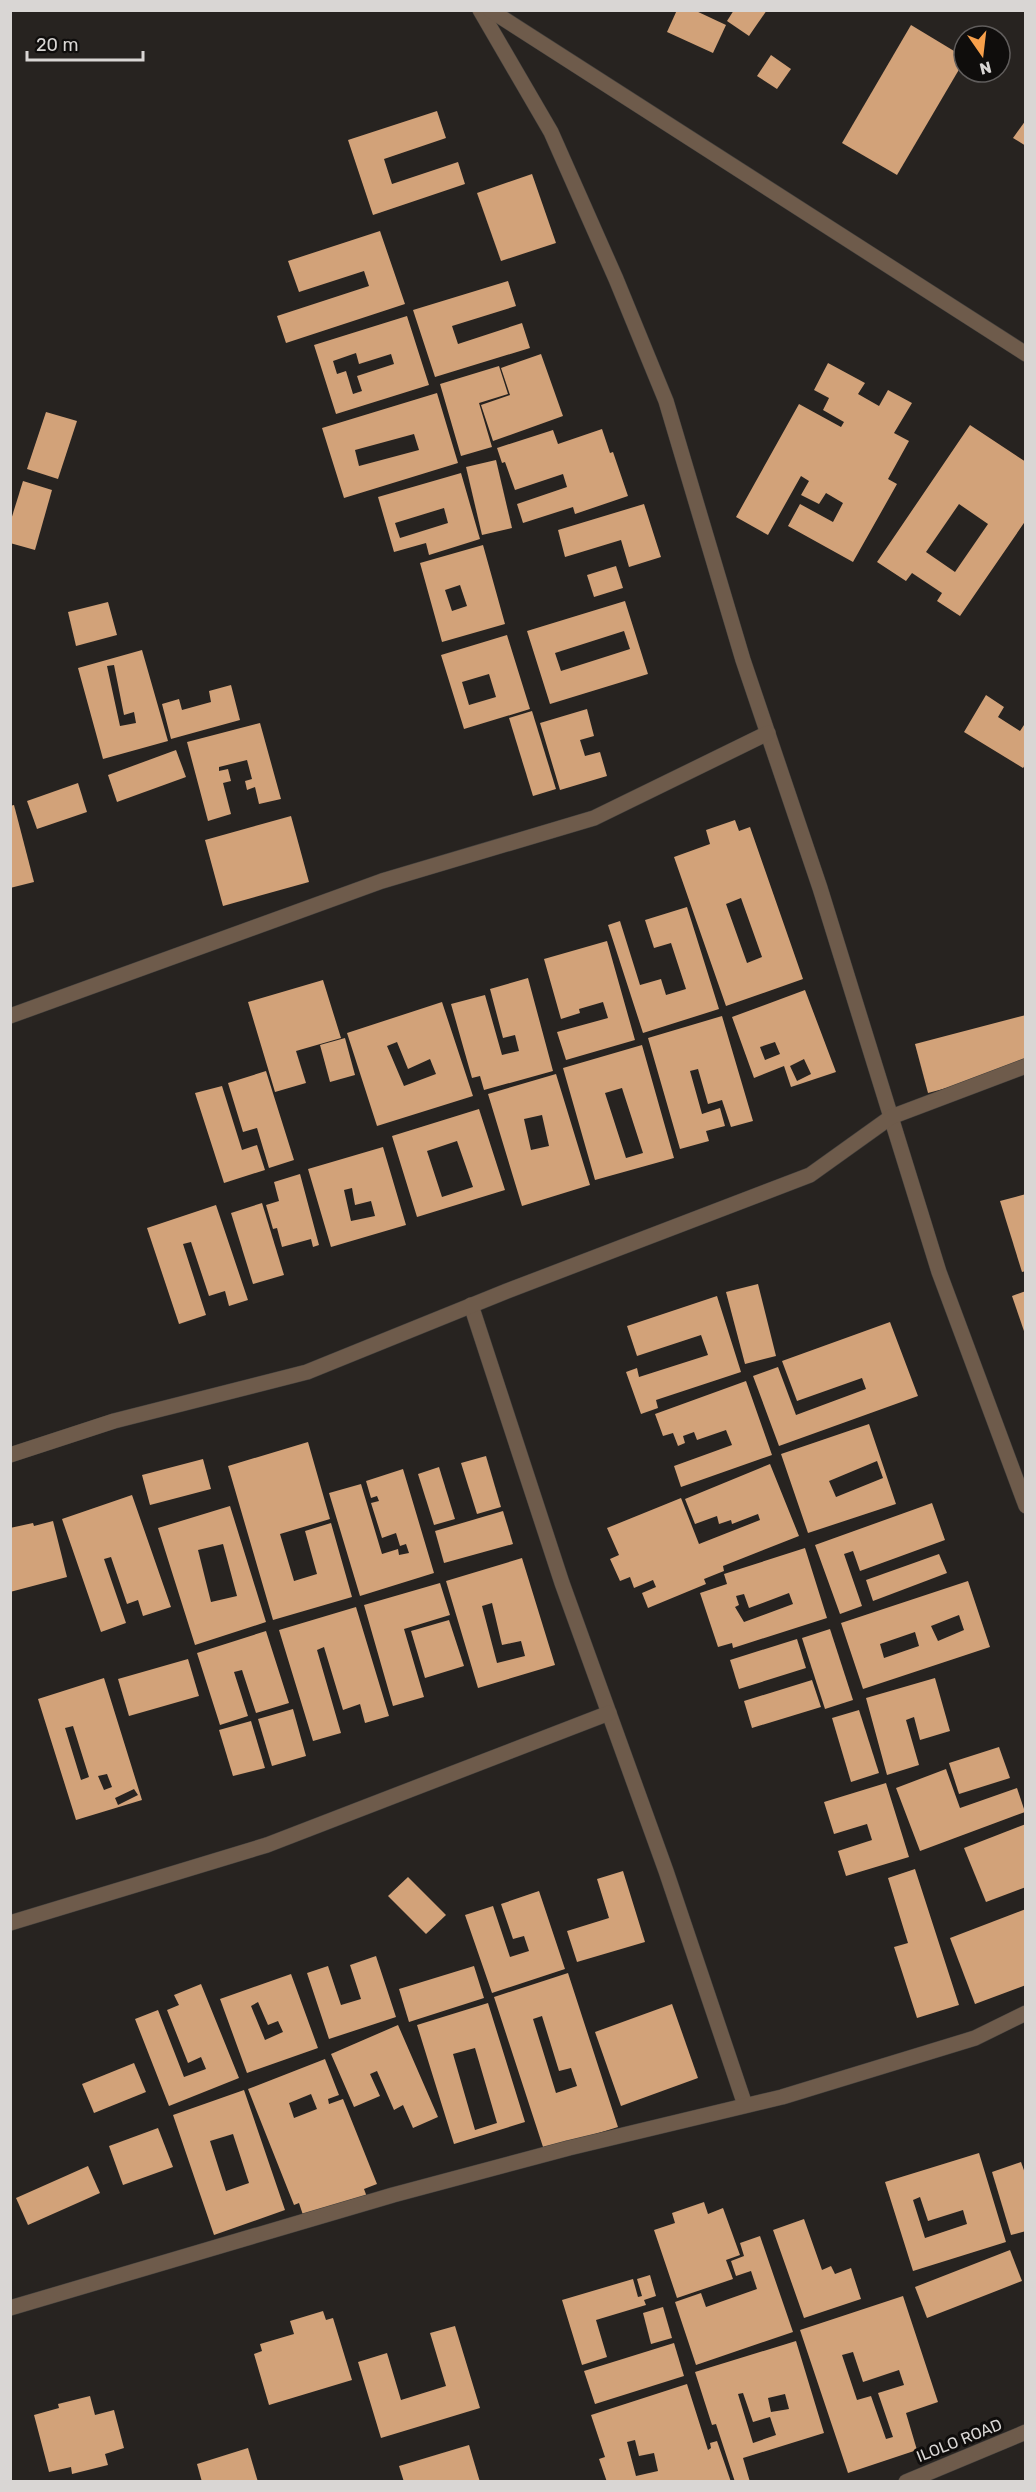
<svg xmlns="http://www.w3.org/2000/svg" width="1036" height="2492" viewBox="0 0 1036 2492" font-family="Rubik,sans-serif">
<style>
.building{fill:#d2a279;fill-rule:evenodd}
.lines{fill:none;stroke-linecap:round;stroke-linejoin:round}
.minor-casing{stroke:#43403d;stroke-width:16}
.tertiary-casing{stroke:#43403d;stroke-width:16}
.minor{stroke:#6e5b4b;stroke-width:15}
.tertiary{stroke:#6e5b4b;stroke-width:15}
.labels{text-anchor:middle;stroke-width:6;stroke-linejoin:round;paint-order:stroke}
.street-label{font-size:16px;fill:#d9d6d4;stroke:#0f0d0c}
</style>
<rect width="100%" height="100%" fill="#272320"/>
<g class="building">
<polygon points="677,10 694,10 726,25 713,53 667,32"/>
<polygon points="734,10 767,10 749,36 727,21"/>
<polygon points="911,25 964,57 964,61 897,175 842,143"/>
<polygon points="771,55 791,69 777,89 757,76"/>
<polygon points="437,111 446,138 384,159 392,184 458,162 465,184 373,215 348,140"/>
<polygon points="1026,120 1026,146 1013,138"/>
<polygon points="532,174 556,243 501,261 477,193"/>
<polygon points="380,231 405,304 286,343 277,316 369,286 364,271 299,292 288,261"/>
<polygon points="508,281 516,306 452,326 458,344 522,323 530,348 435,377 413,310"/>
<path d="M407,316L429,385L336,414L314,345ZM356,353L359,364L391,354L394,364L357,376L362,391L353,394L346,371L337,374L333,361Z"/>
<polygon points="541,354 563,416 493,441 481,405 510,395 501,368"/>
<polygon points="828,363 865,383 858,394 879,406 888,390 912,403 894,433 909,441 888,479 897,484 853,562 788,526 800,504 833,522 843,503 826,493 819,504 801,495 809,481 801,476 768,535 736,517 799,404 841,427 844,422 823,410 829,398 814,390"/>
<polygon points="499,366 508,394 479,403 492,447 461,456 440,384"/>
<path d="M437,393L458,463L344,498L322,428ZM414,434L419,450L359,466L355,450Z"/>
<polygon points="46,412 77,421 58,479 27,469"/>
<path d="M970,425L1026,462V520L960,616L937,601L942,593L912,573L906,581L877,562ZM959,504L988,524L955,572L926,552Z"/>
<polygon points="602,429 610,453 613,452 628,496 575,514 573,507 523,523 517,504 567,487 563,474 515,490 505,462 502,463 497,448 553,430 558,444"/>
<polygon points="496,460 512,528 482,535 466,467"/>
<path d="M461,473L480,539L429,555L426,543L394,552L378,497ZM444,508L448,523L400,538L395,523Z"/>
<polygon points="23,481 52,490 35,550 10,543 10,523"/>
<polygon points="644,504 661,557 629,567 621,540 565,557 558,530"/>
<path d="M483,545L505,624L442,642L420,563ZM460,585L467,606L452,611L445,590Z"/>
<polygon points="616,566 623,588 594,597 587,575"/>
<path d="M625,601L648,674L550,704L527,631ZM624,631L630,649L561,671L555,653Z"/>
<polygon points="108,602 117,635 76,646 68,612"/>
<path d="M507,635L530,709L464,729L441,655ZM489,674L496,697L469,705L462,682Z"/>
<path d="M142,650L168,741L103,759L78,668ZM114,665L124,715L134,712L136,723L120,726L107,666Z"/>
<polygon points="231,685 240,720 171,739 162,704 179,699 182,710 211,702 209,691"/>
<polygon points="986,695 1004,707 998,717 1020,731 1026,722 1026,764 1023,768 964,732"/>
<polygon points="587,709 594,736 580,740 585,756 600,752 607,776 560,790 540,723"/>
<polygon points="532,711 556,789 533,796 509,718"/>
<polygon points="260,723 281,799 259,804 255,787 247,790 245,781 252,779 247,760 219,767 219,771 228,769 231,781 223,783 231,814 208,821 187,742"/>
<polygon points="176,750 186,777 117,802 108,775"/>
<polygon points="78,783 87,812 37,829 27,801"/>
<polygon points="14,805 34,882 10,888 10,806"/>
<polygon points="291,816 309,882 223,906 205,840"/>
<path d="M735,820L739,831L750,827L803,979L726,1006L674,857L710,844L706,830ZM741,898L762,957L747,963L726,904Z"/>
<polygon points="687,907 719,1009 643,1033 608,925 620,921 640,985 661,979 666,995 686,989 671,943 654,948 645,920"/>
<polygon points="607,941 635,1040 566,1060 557,1032 608,1018 603,1002 579,1009 580,1013 561,1019 544,959"/>
<polygon points="528,978 553,1071 484,1090 480,1076 472,1078 451,1004 485,995 502,1055 519,1051 515,1035 503,1038 490,989"/>
<polygon points="323,980 341,1038 296,1051 306,1083 275,1092 248,1002"/>
<path d="M805,990L836,1072L791,1087L784,1066L754,1078L732,1017ZM775,1042L780,1054L765,1060L760,1047ZM804,1059L811,1074L797,1081L790,1066Z"/>
<path d="M442,1002L473,1096L377,1126L347,1033ZM397,1042L408,1069L430,1059L436,1074L404,1086L387,1046Z"/>
<polygon points="1026,1015 1026,1067 928,1093 915,1044"/>
<polygon points="722,1016 753,1121 731,1127 722,1100 708,1104 698,1069 690,1071 702,1114 720,1108 725,1126 706,1131 709,1141 680,1149 648,1038"/>
<polygon points="345,1038 355,1075 330,1082 320,1045"/>
<path d="M642,1045L674,1158L595,1180L563,1068ZM622,1088L643,1153L626,1158L605,1093Z"/>
<polygon points="266,1071 294,1160 269,1168 257,1128 243,1132 228,1083"/>
<path d="M556,1074L590,1185L522,1206L488,1094ZM542,1115L549,1146L531,1150L524,1119Z"/>
<polygon points="222,1086 242,1150 257,1145 265,1170 224,1183 195,1093"/>
<path d="M479,1109L505,1190L417,1217L392,1136ZM457,1141L473,1187L442,1197L427,1151Z"/>
<path d="M383,1147L406,1225L331,1247L308,1169ZM352,1188L355,1205L371,1201L375,1216L351,1221L344,1190Z"/>
<polygon points="300,1174 319,1245 313,1247 311,1239 282,1247 277,1228 273,1229 266,1205 279,1201 274,1182"/>
<polygon points="1026,1194 1026,1271 1022,1272 1000,1201"/>
<polygon points="262,1203 284,1275 253,1284 231,1213"/>
<polygon points="216,1205 248,1300 229,1306 225,1291 209,1296 191,1242 183,1244 206,1315 179,1324 147,1228"/>
<polygon points="758,1284 776,1356 745,1364 726,1292"/>
<polygon points="1026,1291 1026,1334 1025,1334 1012,1296"/>
<polygon points="717,1296 741,1372 656,1400 658,1408 641,1414 626,1372 637,1368 639,1377 708,1355 701,1335 637,1356 627,1326"/>
<polygon points="890,1322 918,1396 779,1446 753,1376 778,1367 796,1415 866,1389 862,1378 797,1401 782,1361"/>
<polygon points="746,1381 772,1455 681,1487 674,1466 732,1445 726,1430 697,1440 694,1432 683,1436 685,1443 678,1446 673,1433 663,1436 655,1414"/>
<path d="M869,1424L896,1504L808,1533L781,1454ZM877,1461L883,1478L836,1497L829,1481Z"/>
<polygon points="308,1442 330,1519 280,1534 294,1581 317,1574 305,1531 331,1523 352,1597 273,1620 228,1466"/>
<polygon points="486,1456 501,1507 477,1514 461,1463"/>
<polygon points="203,1459 211,1489 150,1505 142,1475"/>
<polygon points="770,1464 799,1536 723,1566 724,1571 704,1579 706,1584 648,1608 642,1593 656,1587 653,1580 634,1588 630,1577 620,1581 610,1559 619,1555 607,1528 681,1498 699,1544 760,1520 758,1514 732,1524 731,1520 719,1524 717,1516 695,1524 685,1499"/>
<polygon points="439,1467 455,1519 434,1525 418,1474"/>
<polygon points="403,1469 434,1573 360,1596 329,1493 361,1484 382,1554 398,1549 399,1555 409,1553 406,1544 400,1546 396,1533 382,1538 371,1503 379,1501 377,1496 371,1498 366,1481"/>
<polygon points="132,1495 171,1607 143,1616 138,1600 127,1604 111,1557 104,1559 126,1623 101,1632 62,1519"/>
<polygon points="932,1503 945,1540 860,1571 853,1551 844,1554 862,1606 840,1614 815,1545"/>
<path d="M230,1506L266,1622L195,1645L158,1528ZM223,1544L237,1596L211,1602L198,1550Z"/>
<polygon points="503,1511 513,1544 444,1563 435,1531"/>
<polygon points="53,1521 67,1577 10,1592 10,1528 33,1523 34,1526"/>
<path d="M805,1548L827,1618L733,1648L732,1643L718,1647L700,1593L727,1584L724,1574ZM789,1593L793,1604L744,1622L735,1607L739,1605L736,1596L744,1594L749,1608Z"/>
<polygon points="939,1554 947,1573 873,1601 866,1580"/>
<path d="M522,1558L555,1665L478,1688L446,1581ZM492,1603L502,1645L521,1641L525,1656L497,1663L482,1606Z"/>
<path d="M968,1581L990,1647L863,1689L841,1623ZM959,1615L964,1630L938,1641L931,1626ZM915,1632L919,1646L884,1658L880,1644Z"/>
<polygon points="440,1583 450,1615 404,1629 424,1697 393,1706 364,1605"/>
<polygon points="356,1607 389,1716 365,1723 360,1704 343,1710 324,1647 317,1650 341,1733 313,1741 279,1630"/>
<polygon points="449,1620 464,1666 425,1678 411,1631"/>
<polygon points="830,1629 853,1700 825,1709 802,1638"/>
<polygon points="266,1631 289,1703 256,1713 242,1670 234,1672 248,1716 220,1725 197,1653"/>
<polygon points="797,1639 806,1668 739,1689 730,1660"/>
<polygon points="188,1659 199,1696 129,1716 118,1679"/>
<path d="M104,1678L142,1800L76,1820L38,1699ZM73,1726L89,1777L81,1780L65,1728ZM107,1774L112,1787L104,1790L98,1776ZM134,1789L138,1795L118,1805L115,1798Z"/>
<polygon points="935,1678 950,1731 920,1740 914,1717 906,1720 919,1765 887,1775 866,1698"/>
<polygon points="812,1680 821,1707 752,1728 744,1701"/>
<polygon points="293,1709 306,1756 272,1766 258,1719"/>
<polygon points="859,1710 879,1773 851,1782 832,1718"/>
<polygon points="251,1721 265,1768 233,1776 219,1730"/>
<polygon points="999,1747 1010,1778 959,1794 949,1763"/>
<polygon points="946,1769 960,1808 1017,1788 1025,1812 920,1851 896,1788"/>
<polygon points="886,1783 909,1857 846,1876 838,1851 872,1840 867,1824 834,1834 824,1802"/>
<polygon points="1026,1824 1026,1887 986,1902 964,1848"/>
<polygon points="915,1869 959,2005 917,2018 894,1947 908,1943 888,1878"/>
<polygon points="623,1871 645,1942 577,1962 567,1931 609,1918 597,1879"/>
<polygon points="408,1877 446,1915 426,1934 388,1896"/>
<polygon points="539,1891 565,1969 492,1993 465,1915 493,1906 510,1957 529,1951 524,1936 513,1939 501,1904"/>
<polygon points="1026,1909 1026,1985 975,2004 950,1938"/>
<polygon points="376,1956 396,2017 329,2039 307,1973 328,1966 341,2005 361,1999 350,1965"/>
<polygon points="474,1966 484,1998 409,2022 399,1989"/>
<path d="M568,1973L618,2127L544,2150L494,1997ZM542,2016L559,2071L571,2068L577,2086L556,2093L533,2019Z"/>
<path d="M291,1974L318,2048L247,2073L220,1999ZM258,2002L268,2025L278,2021L283,2032L265,2040L251,2006Z"/>
<polygon points="201,1984 239,2078 169,2106 135,2019 158,2010 184,2077 206,2069 201,2057 188,2063 167,2010 179,2005 174,1995"/>
<path d="M488,2003L525,2122L454,2144L417,2025ZM475,2048L497,2123L475,2130L453,2054Z"/>
<polygon points="672,2004 698,2078 621,2106 595,2032"/>
<polygon points="398,2025 438,2117 413,2128 403,2105 394,2110 377,2071 370,2074 380,2096 354,2107 331,2054"/>
<path d="M325,2059L339,2095L328,2099L329,2104L343,2099L377,2184L364,2189L367,2197L305,2221L299,2203L294,2205L248,2089ZM311,2094L317,2109L294,2118L289,2103Z"/>
<polygon points="134,2063 146,2092 94,2113 82,2084"/>
<path d="M244,2090L285,2210L214,2235L173,2115ZM233,2134L249,2183L226,2191L210,2141Z"/>
<polygon points="158,2128 173,2167 123,2185 109,2146"/>
<path d="M979,2153L1006,2242L913,2271L885,2182ZM920,2197L928,2221L963,2210L967,2224L925,2238L913,2200Z"/>
<polygon points="1021,2162 1026,2176 1026,2231 1011,2235 992,2172"/>
<polygon points="88,2166 100,2193 28,2225 16,2198"/>
<polygon points="704,2202 708,2214 723,2208 740,2255 726,2260 733,2279 677,2298 654,2230 675,2223 672,2213"/>
<polygon points="804,2219 822,2270 831,2266 835,2274 851,2268 861,2299 804,2318 773,2230"/>
<polygon points="760,2236 793,2332 696,2365 675,2302 701,2293 706,2307 757,2289 751,2271 736,2276 731,2261 744,2256 740,2243"/>
<polygon points="1010,2250 1022,2281 927,2318 915,2287"/>
<polygon points="650,2275 656,2296 644,2300 646,2305 596,2320 607,2357 582,2365 562,2300 633,2279 638,2297 642,2296 637,2279"/>
<path d="M903,2296L938,2402L906,2413L917,2450L848,2473L800,2330ZM853,2352L863,2382L899,2370L904,2385L878,2393L893,2437L886,2439L871,2396L857,2400L842,2355Z"/>
<polygon points="663,2307 672,2338 651,2344 643,2313"/>
<polygon points="323,2311 326,2320 333,2318 352,2380 269,2405 254,2354 262,2351 260,2344 294,2334 290,2321"/>
<polygon points="455,2326 480,2408 381,2438 358,2362 387,2353 401,2400 446,2386 430,2333"/>
<path d="M796,2341L824,2433L743,2458L750,2482H735L716,2424L712,2425L695,2372ZM743,2393L753,2422L770,2417L776,2435L753,2443L738,2394ZM785,2394L789,2409L771,2412L768,2398Z"/>
<polygon points="674,2343 684,2376 595,2404 584,2371"/>
<path d="M687,2384L708,2450L711,2448L710,2443L717,2441L731,2482H607L599,2459L605,2457L591,2415ZM635,2440L639,2456L654,2453L658,2471L636,2476L627,2442Z"/>
<polygon points="90,2396 95,2415 114,2410 124,2448 105,2454 108,2465 72,2474 71,2467 49,2472 34,2415 59,2408 58,2404"/>
<polygon points="469,2445 480,2482 404,2482 399,2466"/>
<polygon points="248,2448 258,2482 202,2482 197,2464"/>
</g>
<g class="lines">
<defs>
<g id="minor">
<polyline points="480,10 551,132 616,279 666,401 743,660 820,888 939,1272 1026,1506"/>
<polyline points="10,1016 382,881 594,818 768,733"/>
<polyline points="471,1305 562,1583 666,1871 745,2105"/>
<polyline points="10,1455 114,1421 307,1372 507,1291 810,1175 891,1117 1026,1066"/>
<polyline points="10,1923 267,1845 609,1713"/>
<polyline points="10,2308 393,2195 569,2148 782,2097 975,2038 1026,2013"/>
<polyline points="906,2482 1026,2432"/>
</g>
<polyline id="tertiary" points="490,10 1026,354"/>
</defs>
<use href="#minor" class="minor-casing"/>
<use href="#tertiary" class="tertiary-casing"/>
<use href="#minor" class="minor"/>
<use href="#tertiary" class="tertiary"/>
</g>
<g class="labels">
<g class="street-label">
<text transform="translate(959 2440) rotate(-22)" y="6">ILOLO ROAD</text>
</g>
</g>
<rect width="1036" height="2492" fill="none" stroke="#d9d6d4" stroke-width="24"/>
<g transform="translate(982 54) rotate(166)"><circle r="28" fill="#0f0d0c" stroke="#605d5c" stroke-width="1.5"/>
<path d="M0-4.5L10 22L0 15L-10 22Z" fill="#f8a04b"/>
<text y="-9" font-size="16" font-weight="bold" text-anchor="middle" fill="#d9d6d4">N</text>
</g>
<path d="M27 51v9h116v-9" fill="none" stroke="#d9d6d4" stroke-width="3"/>
<text x="36" y="51" font-size="18" fill="#d9d6d4" stroke="#0f0d0c" stroke-width="4.5" paint-order="stroke">20 m</text>
</svg>
